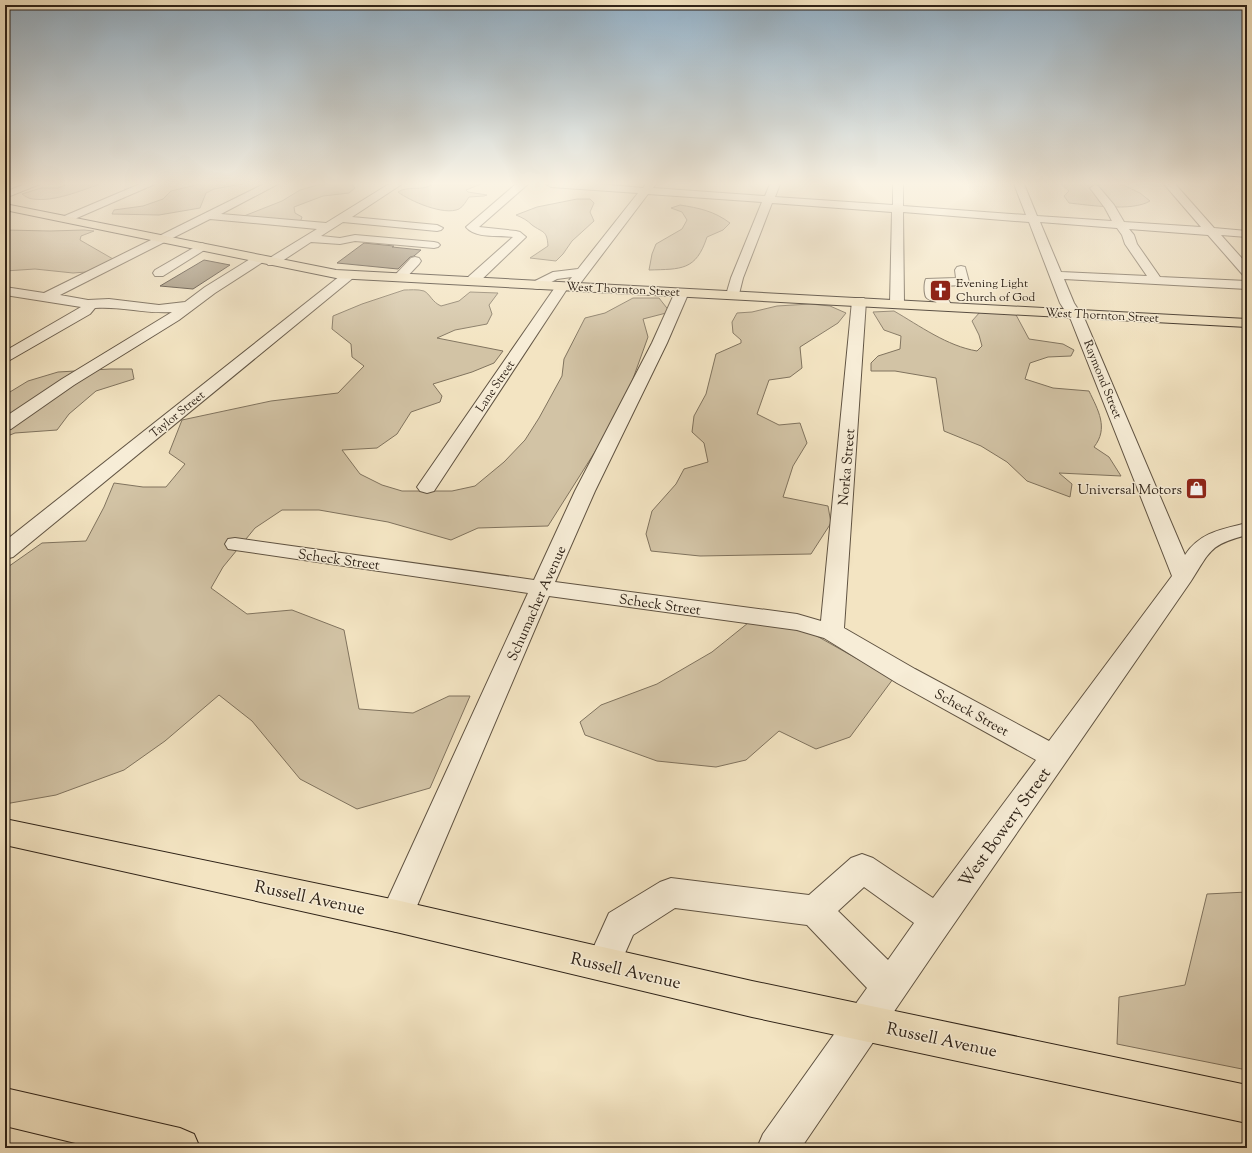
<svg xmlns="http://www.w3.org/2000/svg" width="1252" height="1153" viewBox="0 0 1252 1153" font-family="'Sorts Mill Goudy',serif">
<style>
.green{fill:#d2c3a5;stroke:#80735e}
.building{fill:#958770;stroke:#2f2318}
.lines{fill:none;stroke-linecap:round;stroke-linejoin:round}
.minor-casing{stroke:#605342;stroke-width:2}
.major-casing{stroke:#2f2318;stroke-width:2}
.highway-casing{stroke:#2f2318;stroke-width:2}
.minor{fill:#f7edd7;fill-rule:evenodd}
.major{fill:#f3e4c2;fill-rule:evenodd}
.highway{fill:#f3e4c2;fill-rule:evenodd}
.labels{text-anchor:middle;stroke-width:3;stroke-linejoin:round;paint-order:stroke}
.far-poi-label{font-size:12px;fill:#2f2318;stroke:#f7edd7;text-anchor:start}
.far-street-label{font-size:12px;fill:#2f2318;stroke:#f7edd7}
.street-label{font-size:14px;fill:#2f2318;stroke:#f7edd7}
.poi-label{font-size:14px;fill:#2f2318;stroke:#f7edd7;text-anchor:end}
.near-street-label{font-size:17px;fill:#2f2318;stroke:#f7edd7}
</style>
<rect width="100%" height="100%" fill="#f3e4c2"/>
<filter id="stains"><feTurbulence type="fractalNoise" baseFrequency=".005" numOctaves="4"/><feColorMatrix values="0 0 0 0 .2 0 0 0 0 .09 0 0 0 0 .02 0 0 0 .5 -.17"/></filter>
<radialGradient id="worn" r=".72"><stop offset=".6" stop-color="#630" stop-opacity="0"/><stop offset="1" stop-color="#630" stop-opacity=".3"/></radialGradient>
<g class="green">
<path d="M68,184H100C80,191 54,202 33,199C29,199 25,196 22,194L41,188H58Z"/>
<polygon points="200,184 243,184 214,189 206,193 200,208 159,215 112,214 114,210 143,206 163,199 171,191"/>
<polygon points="321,184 352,184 355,188 349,193 323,196 294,207 295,213 302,217 301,220 296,222 244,216 282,201 300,190"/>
<path d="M433,184H481L466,190L468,192L487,195L484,196L469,197C466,201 464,206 459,209C444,216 410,201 398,192C408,185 422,192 433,184Z"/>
<path d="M1061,184H1121L1140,193L1150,201C1132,212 1089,205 1069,203L1064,196L1069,191Z"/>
<path d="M577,199H590L594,203L590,212L594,221L572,241L563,254L556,261L530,258L548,246C547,230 543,233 532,225C527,220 523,218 516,215L537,207Z"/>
<path d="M680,205C699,208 714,211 730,223L723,230L707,237C696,271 681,269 649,270L652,254L656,244L682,229L687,220L682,212L671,208Z"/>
<polygon points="5,230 50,231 84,230 94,231 81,236 80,240 113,259 86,272 73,273 35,269 5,271"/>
<path d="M404,290C409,290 418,289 424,291C430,294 432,302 441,306L459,301L470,292L498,293L489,305L492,314L487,324L455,330L437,338L503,351L494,363L472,372L433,384L442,396L440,402L411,412L397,434L377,448L342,450L360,474L382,485L402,491H452L475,486L504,462L525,440L539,418L562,376L564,359L585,318L605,313L633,298H659L670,312L643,319L648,337L630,387L598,447L548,526L478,528L451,540L388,522L319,510H282L255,528L223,567L211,588L247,614L292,610L344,630L359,709L413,713L449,696H470L430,788L357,809L300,779L252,721L219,695L165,741L124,770L56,795L5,804V569L42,543L86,541L104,507L114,483L143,487H166L185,464L169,453L182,420L271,401L338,393L364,366L352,357L351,344L332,329L333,316L362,304Z"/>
<polygon points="810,304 830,306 846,313 838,323 800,347 802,368 790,377 769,380 757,414 779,425 800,423 807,443 793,466 783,497 828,506 831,523 811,554 700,556 651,551 646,534 652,511 676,484 684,469 708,462 704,443 692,432 694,416 706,394 716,354 741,343 741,340 733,333 732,322 737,313 752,312 777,306"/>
<path d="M894,311C920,326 947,346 977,351L982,346L979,335L972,321L980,312L1015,313L1029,339L1063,344L1074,350L1071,356L1048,357L1030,363L1025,379L1053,388L1089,391C1098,410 1109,428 1094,447L1109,457L1121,476L1059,473L1072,484L1070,497L1027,481L1007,462L981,446L944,431L936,378L895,371H871V363L878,356L900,349L901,336L884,330L873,312Z"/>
<polygon points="110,369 132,369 134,379 96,391 69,414 57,430 15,433 5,437 5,395 28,381 58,372"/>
<polygon points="748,623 808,631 893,679 850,737 816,749 779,731 746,760 716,767 657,761 585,735 580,722 601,705 657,684 712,652"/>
<polygon points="1247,892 1247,1070 1117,1044 1119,997 1185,985 1207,894"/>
</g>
<g class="building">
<polygon points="364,243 394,246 392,247 421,250 414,256 410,257 398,269 337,263"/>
<polygon points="204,260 230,265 193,289 160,286"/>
</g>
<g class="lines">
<defs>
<g id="minor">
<polygon points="25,184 40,184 5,198 5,192"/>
<polygon points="140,184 155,184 70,221 62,221 61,219 62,217"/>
<path d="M264,184H278L221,214L326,223L389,184H402L352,217L437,225L443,228L441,230L437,231L343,222L321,236L340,238L355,235L434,242L438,243L440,245L438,247L434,248L355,241L340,244L311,242L276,265H268L266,262L268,259L317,229L210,219L60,295L88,300L109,299L159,305L185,302L205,287L255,256H263L265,259L263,262L215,293L179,320L74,385L11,429L5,430V417L62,379L172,312C146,314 121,306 95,308L90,314L10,360L5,362V351L81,307L5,295V287L44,293Z"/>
<path d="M516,184H528L479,227L516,231L520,232L526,237L477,284H467L466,281L467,278L513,237C500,235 476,239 466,227Z"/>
<path d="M546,184H599L643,188L646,184H656L653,188L765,196L770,184H780L775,197L893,205V184H903V206L1026,215L1014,184H1024L1037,216L1112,221L1105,208L1090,188L1095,185L1098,186L1114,205L1124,222L1201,227L1164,184H1175L1214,228L1247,231V237L1221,235L1247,264V276L1243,275L1208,235L1129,229L1134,235L1137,244L1160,277L1247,281V289L1064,279L1074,303L1085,320L1185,555C1200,532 1223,529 1247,523V535C1209,545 1211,550 1191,581L940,944L801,1148H757L763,1134L867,988L807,925L675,908L633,935L615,976L603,981L591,976L586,964L609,913L660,882L671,878L809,895L851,858L862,854L873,858L933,898L1036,760L897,683L824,638L797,630L549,596L408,927L396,932L384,927L380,916L528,593L235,550L228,549L225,544L228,539L235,538L534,580L575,491L652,343L675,292L677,289H687L689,292L667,343L595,491L555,582L797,614L821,621L852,301L854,298H864L866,301L844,628L915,669L1049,741L1172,576L1071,320L1060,303L1029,222L903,212L904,303L902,306H892L890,303L892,212L772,203L743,278L738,298H728L726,295L731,278L762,202L648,194L576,289H567L434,491L427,493L420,491L417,487L558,283H567L572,277L557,279L538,289L533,288L532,285L533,282L553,272L578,269L638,193L551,187ZM1040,222L1117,228L1122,235L1125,244L1147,276L1061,272ZM864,887L914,923L888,960L838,911Z"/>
<polygon points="202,243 206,245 208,247 206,249 163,276 155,276 153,273 155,270"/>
<polygon points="415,257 419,258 421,261 419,264 403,281 395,281 393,278 395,275 411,258"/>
<path d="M961,266L965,267L969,282L968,285L938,286V294L946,296L952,306L950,309H940L936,302C933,301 928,300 926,297C924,293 924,283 926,279L956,278L955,270L957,267Z"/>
<polygon points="349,271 353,272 355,275 353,278 13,557 5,559 5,541 345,272"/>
</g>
<g id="major">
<polygon points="5,204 336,270 1247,319 1247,327 336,278 5,210"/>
<polygon points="5,819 396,900 752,981 1247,1085 1247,1123 752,1017 396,932 5,845"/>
</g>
<polygon id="highway" points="5,1088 180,1128 194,1134 200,1148 96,1148 5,1126"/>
</defs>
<use href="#minor" class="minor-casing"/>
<use href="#major" class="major-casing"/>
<use href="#highway" class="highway-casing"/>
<use href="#minor" class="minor"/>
<use href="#major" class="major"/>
<use href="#highway" class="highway"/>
</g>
<linearGradient id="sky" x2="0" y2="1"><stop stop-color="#91adc2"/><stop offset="0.53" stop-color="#faf3e4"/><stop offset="1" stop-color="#faf3e4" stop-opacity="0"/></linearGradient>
<rect width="1252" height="346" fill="url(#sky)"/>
<defs>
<symbol id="church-square" viewBox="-11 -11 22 22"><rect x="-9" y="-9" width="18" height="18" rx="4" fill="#8f2418" stroke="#f7edd7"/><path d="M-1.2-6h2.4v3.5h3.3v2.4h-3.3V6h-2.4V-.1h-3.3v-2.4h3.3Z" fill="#fff"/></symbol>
<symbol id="shop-square" viewBox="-11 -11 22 22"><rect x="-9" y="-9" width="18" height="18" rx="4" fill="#8f2418" stroke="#f7edd7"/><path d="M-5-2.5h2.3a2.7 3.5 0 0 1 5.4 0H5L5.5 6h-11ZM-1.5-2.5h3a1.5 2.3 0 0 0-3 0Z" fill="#fff"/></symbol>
</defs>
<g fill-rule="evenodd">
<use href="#church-square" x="928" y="278" width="25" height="25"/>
<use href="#shop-square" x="1184" y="476" width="25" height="25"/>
</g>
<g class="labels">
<g class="far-poi-label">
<text x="956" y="287">Evening Light<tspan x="956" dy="14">Church of God</tspan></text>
</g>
<g class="far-street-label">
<text transform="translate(623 289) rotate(3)" y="4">West Thornton Street</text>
<text transform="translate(1102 315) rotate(3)" y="4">West Thornton Street</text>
<text transform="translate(1103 379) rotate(68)" y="4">Raymond Street</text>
<text transform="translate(495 386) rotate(-56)" y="4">Lane Street</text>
<text transform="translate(177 414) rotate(-39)" y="4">Taylor Street</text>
</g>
<g class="street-label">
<text transform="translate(846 467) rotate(-85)" y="5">Norka Street</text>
<text transform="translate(339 559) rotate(8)" y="5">Scheck Street</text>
<text transform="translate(536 603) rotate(-66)" y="5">Schumacher Avenue</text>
<text transform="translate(660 604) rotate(8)" y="5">Scheck Street</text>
<text transform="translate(972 712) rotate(29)" y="5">Scheck Street</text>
</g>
<g class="poi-label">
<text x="1182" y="494">Universal Motors</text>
</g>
<g class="near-street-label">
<text transform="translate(1004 827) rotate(-54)" y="6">West Bowery Street</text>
<text transform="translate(310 897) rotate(12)" y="6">Russell Avenue</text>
<text transform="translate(626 970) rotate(13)" y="6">Russell Avenue</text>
<text transform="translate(942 1039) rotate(12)" y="6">Russell Avenue</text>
</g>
</g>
<rect width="1252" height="1153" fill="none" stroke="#f3e4c2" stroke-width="20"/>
<rect x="6" y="6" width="1240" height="1141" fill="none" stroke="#2f2318" stroke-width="2"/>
<rect x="10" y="10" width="1232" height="1133" fill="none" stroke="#2f2318"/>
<rect width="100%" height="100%" filter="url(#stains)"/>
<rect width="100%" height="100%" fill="url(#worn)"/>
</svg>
